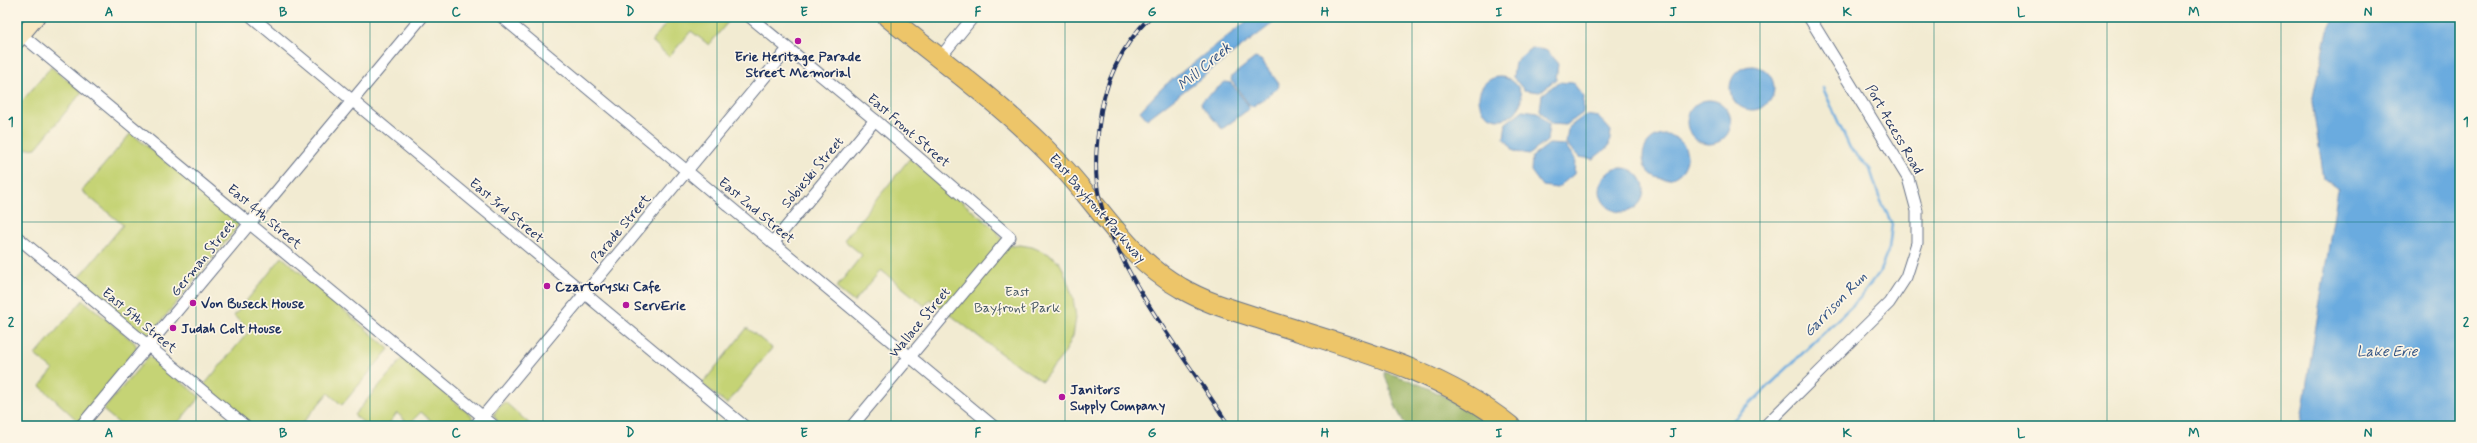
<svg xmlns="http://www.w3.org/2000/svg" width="2477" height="443" viewBox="0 0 2477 443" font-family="Mynerve,sans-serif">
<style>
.green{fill:#c5d375;stroke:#70816a}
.forest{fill:#9cb566;stroke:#5c7262}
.water{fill:#6babdf;stroke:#436d9e}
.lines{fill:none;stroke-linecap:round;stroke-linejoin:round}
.stream{stroke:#6babdf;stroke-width:2.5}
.street-casing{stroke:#667187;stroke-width:13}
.secondary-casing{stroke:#667187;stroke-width:17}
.highway-casing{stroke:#667187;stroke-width:22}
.street{stroke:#fff;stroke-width:11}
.secondary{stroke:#f8e8c3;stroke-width:15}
.highway{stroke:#edc569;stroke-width:20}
.rail-casing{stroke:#1b2f5e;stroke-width:4}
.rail{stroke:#fcf5e5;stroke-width:2.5;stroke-dasharray:8;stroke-linecap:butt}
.grid{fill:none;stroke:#0f766e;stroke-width:1;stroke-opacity:0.55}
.poi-dot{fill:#b5179e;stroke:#fcf5e5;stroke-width:1.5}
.labels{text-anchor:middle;stroke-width:3.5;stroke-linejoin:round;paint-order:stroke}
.poi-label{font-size:14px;font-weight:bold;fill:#1b2f5e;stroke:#fcf5e5;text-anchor:start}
.street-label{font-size:14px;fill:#1b2f5e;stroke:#fcf5e5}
.park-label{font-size:14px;fill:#465864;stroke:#fcf5e5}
.water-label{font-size:15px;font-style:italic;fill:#335485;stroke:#fcf5e5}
.neatline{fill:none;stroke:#0f766e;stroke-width:1.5}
.grid-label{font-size:13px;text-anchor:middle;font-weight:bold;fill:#0f766e}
</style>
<rect width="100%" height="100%" fill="#fcf5e5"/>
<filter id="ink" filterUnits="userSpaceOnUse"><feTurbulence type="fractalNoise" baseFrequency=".025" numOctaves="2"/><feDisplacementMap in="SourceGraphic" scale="8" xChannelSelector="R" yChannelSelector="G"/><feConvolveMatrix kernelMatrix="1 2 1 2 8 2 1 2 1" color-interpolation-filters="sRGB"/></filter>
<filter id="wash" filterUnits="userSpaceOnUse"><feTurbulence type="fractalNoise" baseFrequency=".012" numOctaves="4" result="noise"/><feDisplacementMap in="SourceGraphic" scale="16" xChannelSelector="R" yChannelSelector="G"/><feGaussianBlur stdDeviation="0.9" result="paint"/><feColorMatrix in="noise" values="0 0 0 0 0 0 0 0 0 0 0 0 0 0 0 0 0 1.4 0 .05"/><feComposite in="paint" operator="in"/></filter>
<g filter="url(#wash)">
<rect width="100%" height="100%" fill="#f2ebd2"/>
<g class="green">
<polygon points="671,17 732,17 709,45 691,31 669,57 652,41"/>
<polygon points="51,67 82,92 36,148 26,149 17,137 17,107"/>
<polygon points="131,133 238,221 239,225 151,334 146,336 77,280 123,225 82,191"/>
<polygon points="910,158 997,231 1000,237 1012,246 1020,245 1032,247 1049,254 1059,262 1064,271 1073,298 1076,318 1073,336 1064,354 1042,381 1000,353 930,299 925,306 881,270 854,302 836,288 862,255 844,240"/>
<polygon points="282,257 389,349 342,405 328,393 300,426 252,426 204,385 250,330 234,316"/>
<polygon points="83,300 135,343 137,349 79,422 40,386 53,370 35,355"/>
<polygon points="747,328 772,348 727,404 702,384"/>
<polygon points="149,356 200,397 175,426 122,426 103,410"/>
<polygon points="403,358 472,416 472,423 469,426 437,426 421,412 409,424 397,413 387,426 364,426 365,424 354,415"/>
<path d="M505,402L532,426C519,426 500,431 494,415L498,407Z"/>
</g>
<path class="forest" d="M1384,372C1421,382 1459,402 1490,426H1406L1397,410Z"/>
<g class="water">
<polygon points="1252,17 1281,17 1147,119 1140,111 1164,86"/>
<polygon points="2335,17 2460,17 2460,426 2300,426 2338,189 2324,179 2312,102 2327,31"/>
<polygon points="1531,48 1546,50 1558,64 1556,79 1540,92 1524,90 1513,77 1515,62"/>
<polygon points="1255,58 1261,60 1279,84 1278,88 1254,106 1250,106 1231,80 1232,76"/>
<circle cx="1752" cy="88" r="22"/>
<circle cx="1500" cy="98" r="21"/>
<polygon points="1225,82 1231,83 1248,105 1249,109 1222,129 1202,106 1201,102"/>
<polygon points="1558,82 1573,83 1584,97 1583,113 1566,125 1551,124 1540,110 1542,95"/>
<circle cx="1709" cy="122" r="22"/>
<polygon points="1523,110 1538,112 1549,125 1547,141 1530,154 1515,152 1504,138 1506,123"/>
<polygon points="1585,115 1599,117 1611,131 1609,146 1593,159 1579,157 1566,144 1568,128"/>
<circle cx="1665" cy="157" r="22"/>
<polygon points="1549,144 1565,145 1575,159 1574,174 1557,188 1542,186 1531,171 1532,157"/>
<circle cx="1622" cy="190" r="22"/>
</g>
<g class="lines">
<polyline class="stream" points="1727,426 1859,299 1879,273 1889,249 1892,224 1879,197 1870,169 1850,148 1823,88"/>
</g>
</g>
<g filter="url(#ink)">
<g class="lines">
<defs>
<g id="street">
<polyline points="252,17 744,426"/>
<polyline points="502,17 993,426"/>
<polyline points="750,17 875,120 1010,237 852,426"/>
<polyline points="17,31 494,426"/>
<polyline points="939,59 973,17"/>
<polyline points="17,237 245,426"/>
<polyline points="773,243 875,120"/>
<polyline points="81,426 422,17"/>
<polyline points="475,426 788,49"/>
<polyline points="1765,426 1889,303 1906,277 1917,243 1917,211 1908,178 1809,17"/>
</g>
<polyline id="secondary" points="17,41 37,17"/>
<path id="highway" d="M888,17C944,63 1004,106 1054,158C1097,201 1127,258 1181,288C1208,304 1237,311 1267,321C1351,348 1439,369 1510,426"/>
</defs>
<use href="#street" class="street-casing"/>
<use href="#secondary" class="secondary-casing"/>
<use href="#highway" class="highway-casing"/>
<use href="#street" class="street"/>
<use href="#secondary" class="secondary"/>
<use href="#highway" class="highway"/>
<defs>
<path id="rail" d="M1150,17C1121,46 1103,85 1099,125C1096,148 1094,174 1099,197C1119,278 1185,355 1229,426"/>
</defs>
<use href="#rail" class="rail-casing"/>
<use href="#rail" class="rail"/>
</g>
</g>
<path class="grid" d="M196,17V426M370,17V426M543,17V426M717,17V426M891,17V426M1065,17V426M1238,17V426M1412,17V426M1586,17V426M1760,17V426M1934,17V426M2107,17V426M2281,17V426M17,222H2460"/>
<g class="poi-dot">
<circle cx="798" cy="41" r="4"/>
<circle cx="547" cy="286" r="4"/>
<circle cx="193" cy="303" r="4"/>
<circle cx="626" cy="305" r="4"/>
<circle cx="173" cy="328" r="4"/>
<circle cx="1062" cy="397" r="4"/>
</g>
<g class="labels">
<g class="poi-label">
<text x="798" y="61" text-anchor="middle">Erie Heritage Parade<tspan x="798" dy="16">Street Memorial</tspan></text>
<text x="555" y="291">Czartoryski Cafe</text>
<text x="201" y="308">Von Buseck House</text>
<text x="634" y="310">ServErie</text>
<text x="181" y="333">Judah Colt House</text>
<text x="1070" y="394">Janitors<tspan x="1070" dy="16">Supply Company</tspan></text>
</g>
<g class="street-label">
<text transform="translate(1895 129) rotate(60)" y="5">Port Access Road</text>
<text transform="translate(909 130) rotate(41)" y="5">East Front Street</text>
<text transform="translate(812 172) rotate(-50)" y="5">Sobieski Street</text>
<text transform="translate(1098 208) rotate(49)" y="5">East Bayfront Parkway</text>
<text transform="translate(507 210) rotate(40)" y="5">East 3rd Street</text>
<text transform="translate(757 210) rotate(40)" y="5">East 2nd Street</text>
<text transform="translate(265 216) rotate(40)" y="5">East 4th Street</text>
<text transform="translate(620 228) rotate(-50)" y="5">Parade Street</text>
<text transform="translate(202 258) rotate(-51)" y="5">German Street</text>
<text transform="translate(140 320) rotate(40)" y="5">East 5th Street</text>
<text transform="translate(919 322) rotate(-50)" y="5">Wallace Street</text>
</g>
<g class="park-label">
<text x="1017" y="296">East<tspan x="1017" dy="16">Bayfront Park</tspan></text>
</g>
<g class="water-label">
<text transform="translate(1204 66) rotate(-40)" y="5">Mill Creek</text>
<text transform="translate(1835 304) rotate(-46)" y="5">Garrison Run</text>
<text x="2387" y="356">Lake Erie</text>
</g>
</g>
<rect width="2477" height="443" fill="none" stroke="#fcf5e5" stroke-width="44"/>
<rect x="22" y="22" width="2433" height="399" class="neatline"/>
<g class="grid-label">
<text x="109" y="16">A</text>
<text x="283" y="16">B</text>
<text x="456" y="16">C</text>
<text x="630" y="16">D</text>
<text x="804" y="16">E</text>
<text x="978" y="16">F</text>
<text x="1152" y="16">G</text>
<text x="1325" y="16">H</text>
<text x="1499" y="16">I</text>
<text x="1673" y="16">J</text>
<text x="1847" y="16">K</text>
<text x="2021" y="16">L</text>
<text x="2194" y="16">M</text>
<text x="2368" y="16">N</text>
<text x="11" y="126">1</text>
<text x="2466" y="126">1</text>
<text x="11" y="326">2</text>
<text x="2466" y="326">2</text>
<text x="109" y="437">A</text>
<text x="283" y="437">B</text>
<text x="456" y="437">C</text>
<text x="630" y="437">D</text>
<text x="804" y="437">E</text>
<text x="978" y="437">F</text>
<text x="1152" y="437">G</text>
<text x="1325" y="437">H</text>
<text x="1499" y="437">I</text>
<text x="1673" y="437">J</text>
<text x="1847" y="437">K</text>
<text x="2021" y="437">L</text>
<text x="2194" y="437">M</text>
<text x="2368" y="437">N</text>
</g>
</svg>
